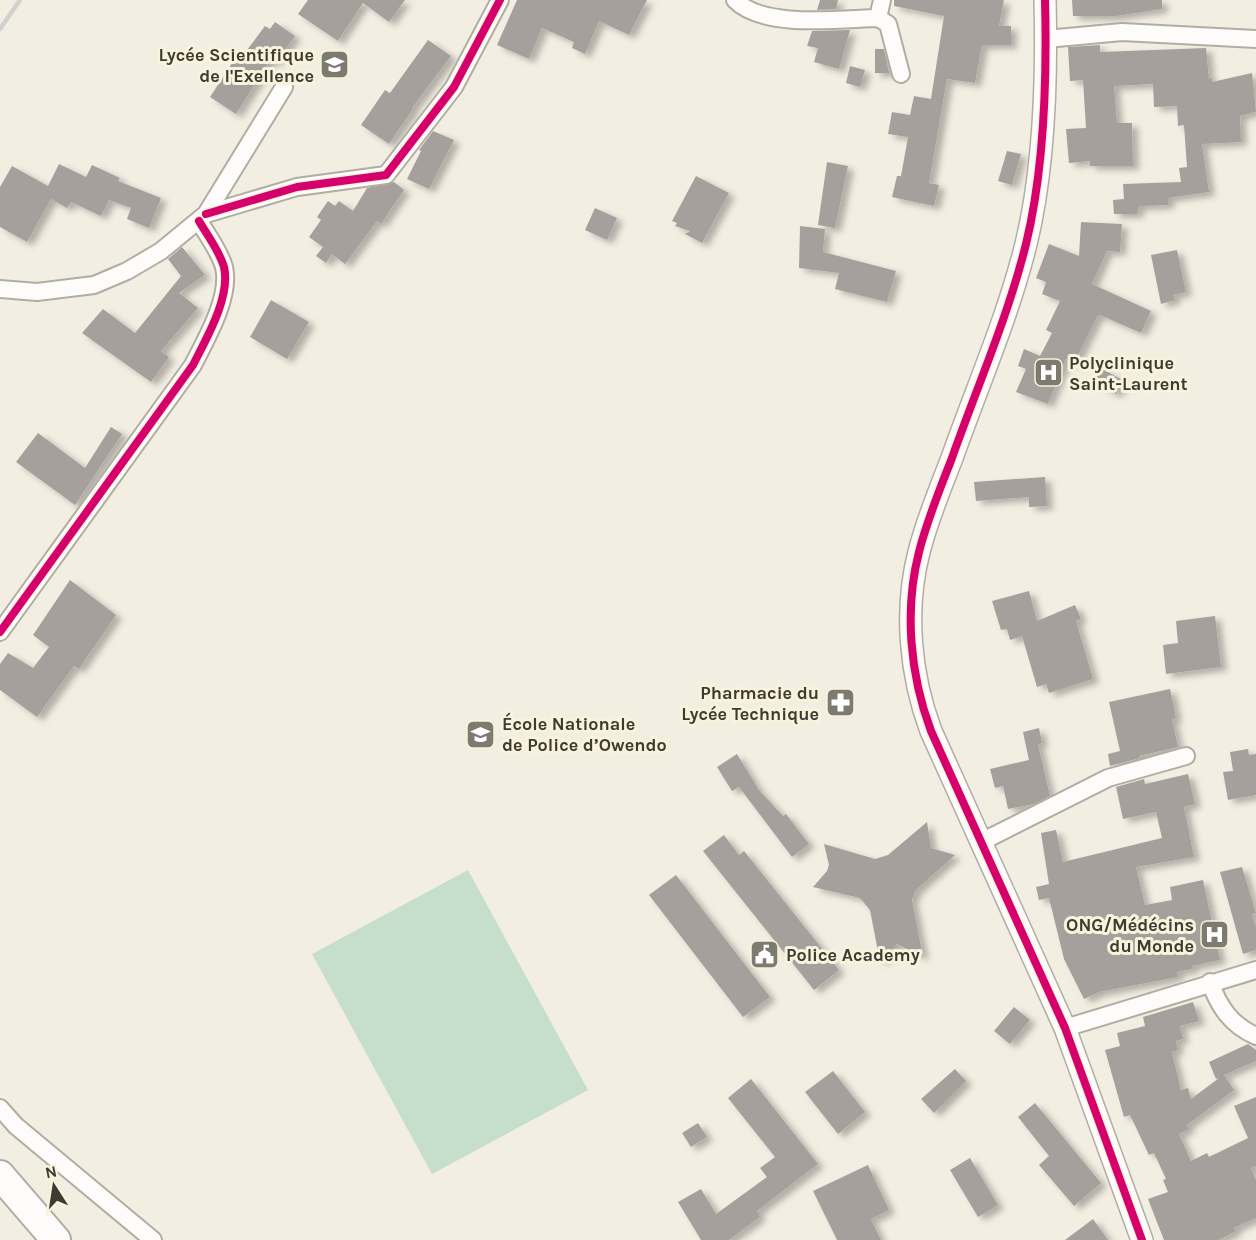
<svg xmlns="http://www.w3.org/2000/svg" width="1256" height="1240" viewBox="0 0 1256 1240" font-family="Karla,sans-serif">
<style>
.green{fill:#c5dfcc}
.building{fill:#a6a09d;filter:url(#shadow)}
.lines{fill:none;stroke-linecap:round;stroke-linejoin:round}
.minor-casing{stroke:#b0ada3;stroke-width:20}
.tertiary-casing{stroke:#b0ada3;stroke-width:24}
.trunk-casing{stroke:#b0ada3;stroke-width:32}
.minor{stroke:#fdfcfb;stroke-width:16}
.tertiary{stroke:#fdfcfb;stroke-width:21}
.trunk{stroke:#fdfcfb;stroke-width:28}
.rail{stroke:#d2d1ce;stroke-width:4.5}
.cycleway-casing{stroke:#f9f2dc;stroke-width:11}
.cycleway{stroke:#d6006c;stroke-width:8}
.labels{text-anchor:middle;stroke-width:6;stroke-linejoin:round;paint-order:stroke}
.poi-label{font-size:18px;font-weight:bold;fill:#3e3b32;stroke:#f9f2dc;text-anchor:end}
</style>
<defs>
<filter id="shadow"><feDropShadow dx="6" dy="4" stdDeviation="3" flood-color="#0004"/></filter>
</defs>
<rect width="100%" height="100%" fill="#f3eee2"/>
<polygon class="green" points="468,870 588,1090 432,1174 312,954"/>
<g class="building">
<polygon points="308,0 405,0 389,22 363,3 338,41 298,14"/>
<polygon points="517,0 647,0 629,35 599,21 585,54 572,48 574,42 542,28 529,59 497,45"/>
<polygon points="820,0 838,0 836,9 817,10"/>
<polygon points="894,0 1004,0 999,26 1011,26 1011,45 982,45 975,83 947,79 929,183 939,185 934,206 892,197 897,176 901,176 908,137 888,134 892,112 910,115 914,96 931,99 944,16 894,6"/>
<polygon points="1072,0 1162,0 1162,9 1116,16 1073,16"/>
<polygon points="275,22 295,36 276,62 271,59 236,114 210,97 240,51 244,54 265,26 270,29"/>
<polygon points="850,30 839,69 814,62 818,48 807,46 812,31"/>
<polygon points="428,40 451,56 412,108 413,109 389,144 361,125 385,90 390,93"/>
<polygon points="1100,45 1100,52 1206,48 1209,79 1212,78 1212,82 1252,73 1256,112 1240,116 1241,142 1202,144 1209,192 1168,198 1168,205 1139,206 1137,214 1114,214 1113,200 1124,199 1123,184 1181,182 1179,168 1187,167 1184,125 1178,126 1177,106 1154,107 1153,84 1114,86 1117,123 1132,123 1133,166 1090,166 1090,161 1069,163 1066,129 1086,128 1083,80 1070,81 1068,47"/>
<polygon points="875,49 884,49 889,73 875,73"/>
<polygon points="850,66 865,70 860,87 846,83"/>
<polygon points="433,131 454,140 429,189 407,179 421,151 419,150"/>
<polygon points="1007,151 1021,154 1012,185 998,181"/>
<polygon points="827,162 848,166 835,228 818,225"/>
<polygon points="59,164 86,177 92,165 120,178 118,181 161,198 149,228 127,219 131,208 109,200 101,216 71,202 67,208 51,199 27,242 0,227 0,187 12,166 48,186"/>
<polygon points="696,176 729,193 702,243 685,234 690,231 675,226 677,223 672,221"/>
<polygon points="394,182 404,190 381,224 377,221 345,264 332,254 326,263 316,256 323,247 309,237 321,220 317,217 328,201 335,206 339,201 353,211 367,188"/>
<polygon points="595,208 617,218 607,240 585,230"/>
<polygon points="1081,222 1122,224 1120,252 1107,251 1092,284 1151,311 1141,333 1100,315 1097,317 1074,363 1066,359 1048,404 1016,392 1026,369 1018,366 1024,349 1040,356 1052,333 1046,330 1060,301 1042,294 1046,282 1036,278 1049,244 1079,256"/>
<polygon points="800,226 825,229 823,252 896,271 887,302 835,289 839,273 799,268"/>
<polygon points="182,247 205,275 179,293 198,308 161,351 169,357 151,382 82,333 103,309 135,333 181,276 168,259"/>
<polygon points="1177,250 1186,292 1173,295 1175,300 1161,304 1151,255"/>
<polygon points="271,300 309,322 287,359 250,337"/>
<polygon points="1101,368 1124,381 1116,394 1093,381"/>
<polygon points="111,427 122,434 75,505 16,462 38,433 85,468"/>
<polygon points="1045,477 1047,506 1029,507 1029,497 976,501 974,482"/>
<polygon points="70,580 116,615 79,669 74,666 37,717 0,690 0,664 8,653 33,668 49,647 33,635"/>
<polygon points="1029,591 1037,621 1075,605 1081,619 1076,621 1093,679 1049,693 1046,684 1037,687 1022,636 1010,640 1007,629 1001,630 992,601"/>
<polygon points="1215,616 1221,667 1166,674 1163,645 1178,643 1176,621"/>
<polygon points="1170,689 1176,718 1172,719 1178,747 1139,756 1140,758 1110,766 1108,754 1120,751 1109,702"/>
<polygon points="1039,728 1042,743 1038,744 1050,796 1034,804 1008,809 1003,786 995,788 990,769 1029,760 1023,732"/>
<polygon points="1248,749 1249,755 1256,754 1256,795 1228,800 1223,772 1233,771 1230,752"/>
<polygon points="737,754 759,790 783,816 786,814 809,844 792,857 739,787 732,791 717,767"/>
<polygon points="1188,774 1195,804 1184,807 1194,857 1136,867 1145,905 1172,900 1170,887 1203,880 1220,960 1192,966 1192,969 1177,972 1178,977 1099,992 1084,999 1064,959 1049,898 1039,900 1036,887 1049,884 1041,833 1056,830 1063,862 1162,838 1156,812 1123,819 1116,787 1144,779 1145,784"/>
<polygon points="927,822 931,848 955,855 916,890 912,900 923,957 897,944 880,962 870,910 860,898 813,887 827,871 829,865 824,844 875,859 888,855"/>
<polygon points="724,835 739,855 744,851 839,970 814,990 703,851"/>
<polygon points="1242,867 1256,913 1252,914 1256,927 1256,950 1243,954 1220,872"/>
<polygon points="676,875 770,997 743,1017 649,895"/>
<polygon points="1193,1002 1199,1021 1180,1026 1183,1039 1176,1041 1178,1050 1172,1052 1181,1090 1188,1088 1191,1099 1219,1078 1216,1079 1209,1062 1248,1044 1256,1050 1256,1061 1224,1075 1234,1090 1187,1125 1189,1129 1179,1134 1191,1161 1207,1153 1209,1157 1248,1138 1234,1106 1256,1097 1256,1166 1251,1168 1256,1180 1256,1218 1234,1228 1236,1231 1219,1240 1164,1240 1148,1199 1168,1192 1163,1180 1166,1179 1154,1153 1149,1155 1130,1115 1124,1117 1105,1050 1120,1046 1117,1033 1145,1026 1143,1017"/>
<polygon points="1014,1007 1030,1020 1010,1044 994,1031"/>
<polygon points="955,1069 966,1081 934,1113 921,1099"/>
<polygon points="833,1071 865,1112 838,1134 805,1092"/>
<polygon points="751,1079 818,1164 757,1211 760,1217 729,1240 701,1240 678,1202 701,1189 716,1214 767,1177 760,1168 775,1157 728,1098"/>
<polygon points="1035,1103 1101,1183 1074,1206 1039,1165 1049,1156 1018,1117"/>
<polygon points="698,1123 707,1137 691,1147 682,1133"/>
<polygon points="970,1158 998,1205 978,1217 950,1170"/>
<polygon points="868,1165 889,1210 871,1219 881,1240 837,1240 813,1191"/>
<polygon points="1093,1219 1108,1240 1065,1240"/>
</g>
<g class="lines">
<defs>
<g id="minor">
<path d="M735,0C763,29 839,19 878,18L888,24L901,74"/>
<polyline points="878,18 882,0"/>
<polyline points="1046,39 1122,32 1256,39"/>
<polyline points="206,214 297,187 386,175 454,87 500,0"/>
<polyline points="0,289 37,292 94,285 127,271 161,251 206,214 284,87"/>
<path d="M0,632L193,365C206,339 231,297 224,267C219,250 207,235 199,221"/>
<polyline points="981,842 1108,778 1186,756"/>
<path d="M1210,982C1219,1007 1231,1025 1256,1036"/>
<polyline points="1065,1028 1256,970"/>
<polyline points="0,1108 16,1126 153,1240"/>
</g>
<path id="tertiary" d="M1045,0C1047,76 1044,170 1026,244C1008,317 977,387 952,458C940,489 927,520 919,552C904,610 910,675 931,731L1065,1028L1142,1240"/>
<polyline id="trunk" points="0,1175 56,1240"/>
</defs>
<use href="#minor" class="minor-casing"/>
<use href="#tertiary" class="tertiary-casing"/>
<use href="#trunk" class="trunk-casing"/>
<use href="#minor" class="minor"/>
<use href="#tertiary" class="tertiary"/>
<use href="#trunk" class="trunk"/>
<polyline class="rail" points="0,29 20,0"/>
<defs>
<g id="cycleway">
<path d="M1045,0C1047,76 1044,170 1026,244C1008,317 977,387 952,458C940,489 927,520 919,552C904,610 910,675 931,731L1065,1028L1142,1240"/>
<polyline points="206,214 297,187 386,175 454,87 500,0"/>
<path d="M0,632L193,365C206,339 231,297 224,267C219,250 207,235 199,221"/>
</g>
</defs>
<use href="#cycleway" class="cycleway-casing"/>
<use href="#cycleway" class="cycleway"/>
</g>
<defs>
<symbol id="school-square" viewBox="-11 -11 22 22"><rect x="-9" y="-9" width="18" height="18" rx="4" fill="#7d7a70" stroke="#f9f2dc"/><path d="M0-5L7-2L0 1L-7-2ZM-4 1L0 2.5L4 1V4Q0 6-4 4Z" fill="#fff"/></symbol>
<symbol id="hospital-square" viewBox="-11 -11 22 22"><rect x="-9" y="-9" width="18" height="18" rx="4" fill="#7d7a70" stroke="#f9f2dc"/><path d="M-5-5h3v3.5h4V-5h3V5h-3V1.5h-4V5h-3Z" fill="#fff"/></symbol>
<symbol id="pharmacy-square" viewBox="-11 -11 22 22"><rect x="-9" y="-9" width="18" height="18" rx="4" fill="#7d7a70" stroke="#f9f2dc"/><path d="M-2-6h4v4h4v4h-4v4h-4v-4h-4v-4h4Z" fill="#fff"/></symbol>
<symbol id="civic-square" viewBox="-11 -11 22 22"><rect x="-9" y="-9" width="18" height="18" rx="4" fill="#7d7a70" stroke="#f9f2dc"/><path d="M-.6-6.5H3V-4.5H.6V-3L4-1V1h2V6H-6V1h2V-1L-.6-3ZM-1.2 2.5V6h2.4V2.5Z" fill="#fff"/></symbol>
</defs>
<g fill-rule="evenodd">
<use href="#school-square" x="318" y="48" width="33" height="33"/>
<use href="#hospital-square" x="1032" y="356" width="33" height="33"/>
<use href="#pharmacy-square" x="824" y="686" width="33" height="33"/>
<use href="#school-square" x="464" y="718" width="33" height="33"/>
<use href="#hospital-square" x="1198" y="918" width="33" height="33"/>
<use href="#civic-square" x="748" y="938" width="33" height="33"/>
</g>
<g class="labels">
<g class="poi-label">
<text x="314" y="61">Lycée Scientifique<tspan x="314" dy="21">de l'Exellence</tspan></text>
<text x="1069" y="369" text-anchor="start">Polyclinique<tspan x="1069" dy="21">Saint-Laurent</tspan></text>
<text x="819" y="699">Pharmacie du<tspan x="819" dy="21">Lycée Technique</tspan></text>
<text x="502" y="730" text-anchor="start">École Nationale<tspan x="502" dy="21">de Police d’Owendo</tspan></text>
<text x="1194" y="931">ONG/Médécins<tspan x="1194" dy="21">du Monde</tspan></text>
<text x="786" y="961" text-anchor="start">Police Academy</text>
</g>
</g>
<g transform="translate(54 1186) rotate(348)" stroke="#f9f2dc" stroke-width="4.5" paint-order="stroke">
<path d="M0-4.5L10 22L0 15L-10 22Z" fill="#3e3b32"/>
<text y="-9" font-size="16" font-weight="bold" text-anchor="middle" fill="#3e3b32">N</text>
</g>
</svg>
